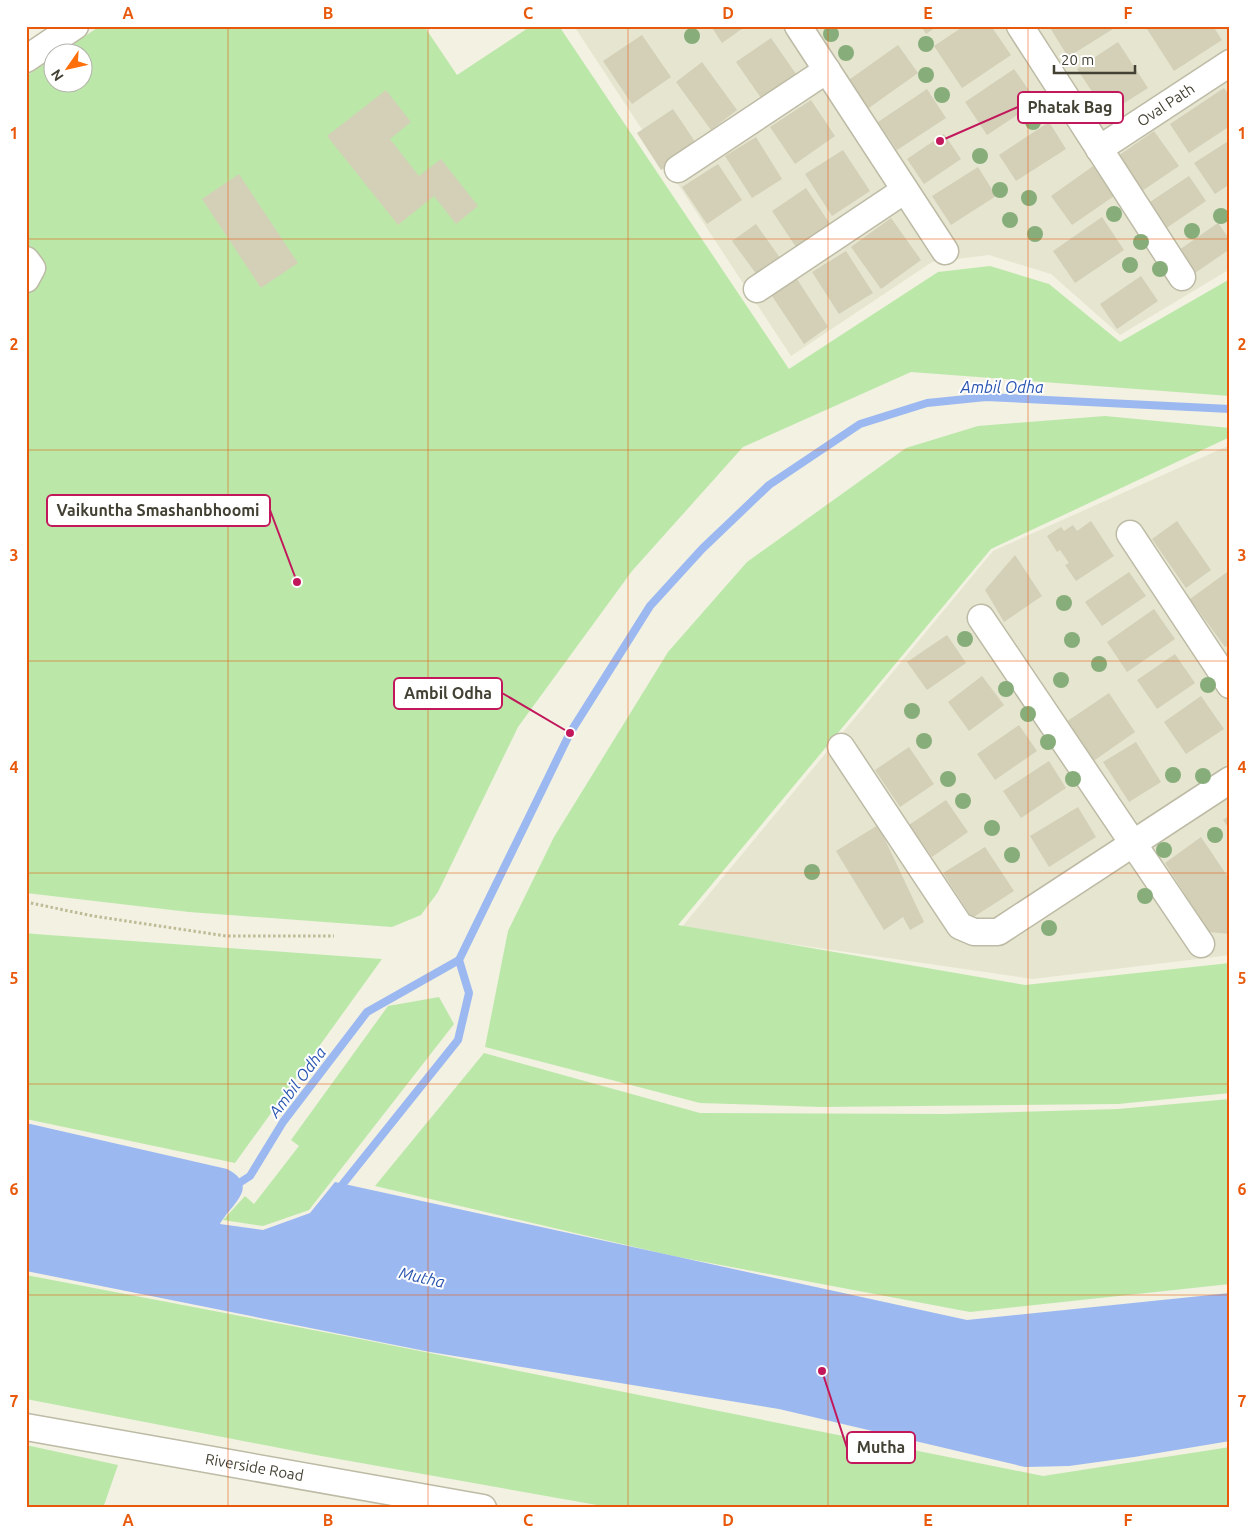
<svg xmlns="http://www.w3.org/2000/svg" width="1256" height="1534" viewBox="0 0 1256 1534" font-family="Ubuntu,sans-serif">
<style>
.residential{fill:#e6e5d0}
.green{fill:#bbe8a9}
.water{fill:#9cb8f1}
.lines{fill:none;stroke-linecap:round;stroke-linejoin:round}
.stream{stroke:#9cb8f1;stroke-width:8}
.building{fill:#d3d0b7}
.minor-casing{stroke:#bdbba5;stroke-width:29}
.path{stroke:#bfbb96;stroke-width:3;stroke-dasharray:2.5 2.5;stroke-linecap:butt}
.minor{stroke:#fff;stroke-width:26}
.tree{fill:#87ad7a}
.grid{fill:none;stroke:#e8590c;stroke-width:1;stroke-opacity:0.55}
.labels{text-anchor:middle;stroke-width:4;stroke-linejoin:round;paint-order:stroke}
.street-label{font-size:15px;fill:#434133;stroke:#fff}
.water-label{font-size:16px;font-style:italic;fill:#2a55b0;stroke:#fff}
.leader{fill:none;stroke:#c2185b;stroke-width:2}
.callout-dot{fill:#c2185b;stroke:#fff;stroke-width:2}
.callout{fill:#fff;stroke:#c2185b;stroke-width:2}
.callout-label{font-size:16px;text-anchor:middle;font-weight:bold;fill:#434133}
.neatline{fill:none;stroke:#e8590c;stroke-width:2}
.grid-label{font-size:16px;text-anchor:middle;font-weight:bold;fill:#e8590c}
</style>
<rect width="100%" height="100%" fill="#f2f1e2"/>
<g class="residential">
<polygon points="574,26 1230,26 1230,269 1120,335 1051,274 989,255 932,262 791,356"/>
<polygon points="1230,445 1230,955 1033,979 681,928 993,551"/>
</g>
<g class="green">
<polygon points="100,26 424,26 457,75 531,26 559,26 789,369 938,272 990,266 1049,284 1120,342 1230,279 1230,396 911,372 743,447 632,571 518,727 438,892 421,915 392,927 189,912 26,893 26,76 52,59 52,82 82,82 82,52 61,52"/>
<polygon points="1105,416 1230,428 1230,437 991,549 678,925 1025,985 1230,963 1230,1093 1118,1104 821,1107 700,1103 485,1047 508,931 554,837 668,652 747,562 906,448 978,426"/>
<polygon points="26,933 35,934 382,959 235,1163 26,1119"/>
<polygon points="439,997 454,1024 309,1210 263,1226 223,1220 245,1196 254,1204 299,1146 291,1140 388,1006"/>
<polygon points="484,1053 700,1113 946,1114 1118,1109 1230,1099 1230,1284 970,1312 673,1256 375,1186"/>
<polygon points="26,1275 360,1339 1043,1476 1230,1447 1230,1508 614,1508 316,1455 26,1399"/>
<polygon points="26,1445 118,1465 103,1508 26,1508"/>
</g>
<path class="water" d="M26,1123L227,1169C261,1187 231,1204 220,1224L263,1230L310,1213L335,1182L967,1320L1230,1293V1441L1134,1457L1069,1466L1025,1467L779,1409L430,1352L26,1271Z"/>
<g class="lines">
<g class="stream">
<polyline points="233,1187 250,1176 283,1122 367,1012 459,960 570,733 650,606 702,549 769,485 860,424 927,403 986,397 1230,409"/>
<polyline points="338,1190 458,1040 469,993 459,960"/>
</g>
</g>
<g class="building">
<polygon points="711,26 746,26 722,43"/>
<polygon points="921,26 937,26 926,34"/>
<polygon points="964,26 991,26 1011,55 962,88 934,46"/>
<polygon points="1049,26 1111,26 1113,29 1068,57"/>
<polygon points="1150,26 1213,26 1222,40 1174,71 1147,29"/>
<polygon points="642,35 671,77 632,104 603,61"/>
<polygon points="771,38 796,74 761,98 736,62"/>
<polygon points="1118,42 1148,88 1107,114 1077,69"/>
<polygon points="898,45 918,73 866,110 846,82"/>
<polygon points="702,62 737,110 711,130 676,82"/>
<polygon points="1014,69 1037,102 987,135 965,102"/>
<polygon points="1224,88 1230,96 1230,126 1189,153 1170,124"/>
<polygon points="927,89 946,118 897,150 878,122"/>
<polygon points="386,90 411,122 390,139 419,176 441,159 478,206 456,224 434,196 398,225 327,136"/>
<polygon points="811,100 835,136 795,164 770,127"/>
<polygon points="673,109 698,146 661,170 637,133"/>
<polygon points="1049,122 1066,149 1016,181 999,155"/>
<polygon points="1154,131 1179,166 1142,191 1118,156"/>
<polygon points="944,134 961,159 924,184 907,159"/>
<polygon points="756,137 782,179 752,198 725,156"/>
<polygon points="1230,140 1230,184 1215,194 1194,163"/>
<polygon points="843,150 870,191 832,216 805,174"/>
<polygon points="718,164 742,200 707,224 682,187"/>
<polygon points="1096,164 1117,194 1072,225 1051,196"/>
<polygon points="978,167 996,196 951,225 932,196"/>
<polygon points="239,174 298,263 261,288 202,199"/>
<polygon points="1189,176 1206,201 1165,229 1147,204"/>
<polygon points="806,188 834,230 800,253 772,211"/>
<polygon points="1102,217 1124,250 1075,283 1053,251"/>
<polygon points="891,218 921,260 881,289 851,247"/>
<polygon points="1218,223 1230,240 1230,249 1195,273 1179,250"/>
<polygon points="756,224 783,262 760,279 732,241"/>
<polygon points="846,251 873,293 839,314 812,272"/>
<polygon points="795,276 828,327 804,344 770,293"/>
<polygon points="1141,276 1158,301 1117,329 1100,304"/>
<polygon points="1091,521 1114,556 1076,581 1065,565 1069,563 1060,550 1057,552 1047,536 1061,527 1064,531 1073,525 1077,531"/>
<polygon points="1177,521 1211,570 1186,588 1152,539"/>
<polygon points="1015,555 1042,596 1004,622 985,590"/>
<polygon points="1230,570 1230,644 1225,647 1190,599"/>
<polygon points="1129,572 1146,596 1102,626 1085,602"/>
<polygon points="1154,609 1175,639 1127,672 1107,642"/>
<polygon points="947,635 966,663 927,690 907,662"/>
<polygon points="1175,654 1195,683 1157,709 1137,680"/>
<polygon points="982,676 1004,705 969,731 948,702"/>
<polygon points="1109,693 1135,732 1092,762 1066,722"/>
<polygon points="1201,696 1224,729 1186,754 1164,722"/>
<polygon points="1019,725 1037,751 995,780 977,754"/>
<polygon points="1136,742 1161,782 1129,802 1103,762"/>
<polygon points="909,747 934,784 900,807 875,770"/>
<polygon points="1049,761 1066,788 1021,818 1003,791"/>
<polygon points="946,800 968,832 932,857 909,825"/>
<polygon points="1078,807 1096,837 1049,867 1030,836"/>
<polygon points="1230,815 1230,830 1223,820"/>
<polygon points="878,825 924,922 910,930 903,917 884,930 836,851"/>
<polygon points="1201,837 1230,880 1230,934 1209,932 1165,863"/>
<polygon points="985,847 1014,891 972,918 943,873"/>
</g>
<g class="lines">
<defs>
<g id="minor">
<polyline points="798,26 945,251"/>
<polyline points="1020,26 1182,277"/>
<polyline points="26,59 75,26"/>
<path id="s1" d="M1099,149L1230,63"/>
<polyline points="678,169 827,70"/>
<polyline points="26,260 32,268 26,279"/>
<polyline points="757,289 905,190"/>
<polyline points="1130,534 1230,685"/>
<polyline points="981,618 1201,944"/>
<polyline points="841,747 960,926 974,932 998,932 1230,780"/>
<path id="s2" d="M26,1427L483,1508"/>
</g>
</defs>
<use href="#minor" class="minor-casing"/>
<polyline class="path" points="26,902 93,916 226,936 334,936"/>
<use href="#minor" class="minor"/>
</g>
<g class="tree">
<circle cx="831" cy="34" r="8"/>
<circle cx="692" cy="36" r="8"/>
<circle cx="926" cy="44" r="8"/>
<circle cx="846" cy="53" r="8"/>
<circle cx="926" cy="75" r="8"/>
<circle cx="942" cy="95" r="8"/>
<circle cx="1033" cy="122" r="8"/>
<circle cx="980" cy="156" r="8"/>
<circle cx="1000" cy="190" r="8"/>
<circle cx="1029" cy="198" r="8"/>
<circle cx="1114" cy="214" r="8"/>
<circle cx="1221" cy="216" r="8"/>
<circle cx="1010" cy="220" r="8"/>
<circle cx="1192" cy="231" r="8"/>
<circle cx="1035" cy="234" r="8"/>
<circle cx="1141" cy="242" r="8"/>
<circle cx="1130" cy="265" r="8"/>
<circle cx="1160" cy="269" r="8"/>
<circle cx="1064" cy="603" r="8"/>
<circle cx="965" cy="639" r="8"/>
<circle cx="1072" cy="640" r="8"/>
<circle cx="1099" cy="664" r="8"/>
<circle cx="1061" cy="680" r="8"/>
<circle cx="1208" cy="685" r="8"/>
<circle cx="1006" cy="689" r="8"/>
<circle cx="912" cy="711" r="8"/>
<circle cx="1028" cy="714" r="8"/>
<circle cx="924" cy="741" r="8"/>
<circle cx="1048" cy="742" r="8"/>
<circle cx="1173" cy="775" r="8"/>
<circle cx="1203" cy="776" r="8"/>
<circle cx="948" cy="779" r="8"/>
<circle cx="1073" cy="779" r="8"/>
<circle cx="963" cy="801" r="8"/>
<circle cx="992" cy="828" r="8"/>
<circle cx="1215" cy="835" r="8"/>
<circle cx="1164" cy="850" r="8"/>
<circle cx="1012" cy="855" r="8"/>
<circle cx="812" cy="872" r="8"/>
<circle cx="1145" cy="896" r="8"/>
<circle cx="1049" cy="928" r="8"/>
</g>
<path class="grid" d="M228,26V1508M428,26V1508M628,26V1508M828,26V1508M1028,26V1508M26,239H1230M26,450H1230M26,661H1230M26,873H1230M26,1084H1230M26,1295H1230"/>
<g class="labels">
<g class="street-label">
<text dy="5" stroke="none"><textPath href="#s1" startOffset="80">Oval Path</textPath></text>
<text dy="5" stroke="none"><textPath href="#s2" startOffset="232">Riverside Road</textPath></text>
</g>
<g class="water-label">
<text x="1002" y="393">Ambil Odha</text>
<text transform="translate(297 1082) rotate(-53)" y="6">Ambil Odha</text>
<text transform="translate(422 1277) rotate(13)" y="6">Mutha</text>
</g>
</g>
<path class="leader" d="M940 141L1018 107M297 582L270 510M570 733L502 693M822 1371L847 1448"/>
<g class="callout-dot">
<circle cx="940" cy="141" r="5"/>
<circle cx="297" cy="582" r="5"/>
<circle cx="570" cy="733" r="5"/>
<circle cx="822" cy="1371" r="5"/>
</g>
<g class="callout">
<rect x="1018" y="92" width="105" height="31" rx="5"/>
<rect x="47" y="495" width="223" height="31" rx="5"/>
<rect x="394" y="678" width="108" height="31" rx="5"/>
<rect x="847" y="1432" width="68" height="31" rx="5"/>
</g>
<g class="callout-label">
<text x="1070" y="113">Phatak Bag</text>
<text x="158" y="516">Vaikuntha Smashanbhoomi</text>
<text x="448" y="699">Ambil Odha</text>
<text x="881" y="1453">Mutha</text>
</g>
<rect width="1256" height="1534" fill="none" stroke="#ffffff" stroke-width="55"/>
<g transform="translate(68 68) rotate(236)"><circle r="24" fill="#ffffff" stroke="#b4b3ad"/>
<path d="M0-4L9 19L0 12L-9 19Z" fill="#ff6f0c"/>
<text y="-8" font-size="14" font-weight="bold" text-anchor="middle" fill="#434133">N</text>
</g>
<path d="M1054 65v8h81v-8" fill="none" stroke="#434133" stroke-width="2.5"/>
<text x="1061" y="65" font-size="15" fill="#434133" stroke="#ffffff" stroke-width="4" paint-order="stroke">20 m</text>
<rect x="28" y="28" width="1200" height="1478" class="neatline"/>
<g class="grid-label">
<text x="128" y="19">A</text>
<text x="328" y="19">B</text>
<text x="528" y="19">C</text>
<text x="728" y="19">D</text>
<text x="928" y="19">E</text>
<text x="1128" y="19">F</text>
<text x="14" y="139">1</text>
<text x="1242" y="139">1</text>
<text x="14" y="350">2</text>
<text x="1242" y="350">2</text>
<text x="14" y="561">3</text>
<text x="1242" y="561">3</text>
<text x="14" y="773">4</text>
<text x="1242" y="773">4</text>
<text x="14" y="984">5</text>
<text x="1242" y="984">5</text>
<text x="14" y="1195">6</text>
<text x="1242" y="1195">6</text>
<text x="14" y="1407">7</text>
<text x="1242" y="1407">7</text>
<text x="128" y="1526">A</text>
<text x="328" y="1526">B</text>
<text x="528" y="1526">C</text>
<text x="728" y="1526">D</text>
<text x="928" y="1526">E</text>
<text x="1128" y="1526">F</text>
</g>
</svg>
